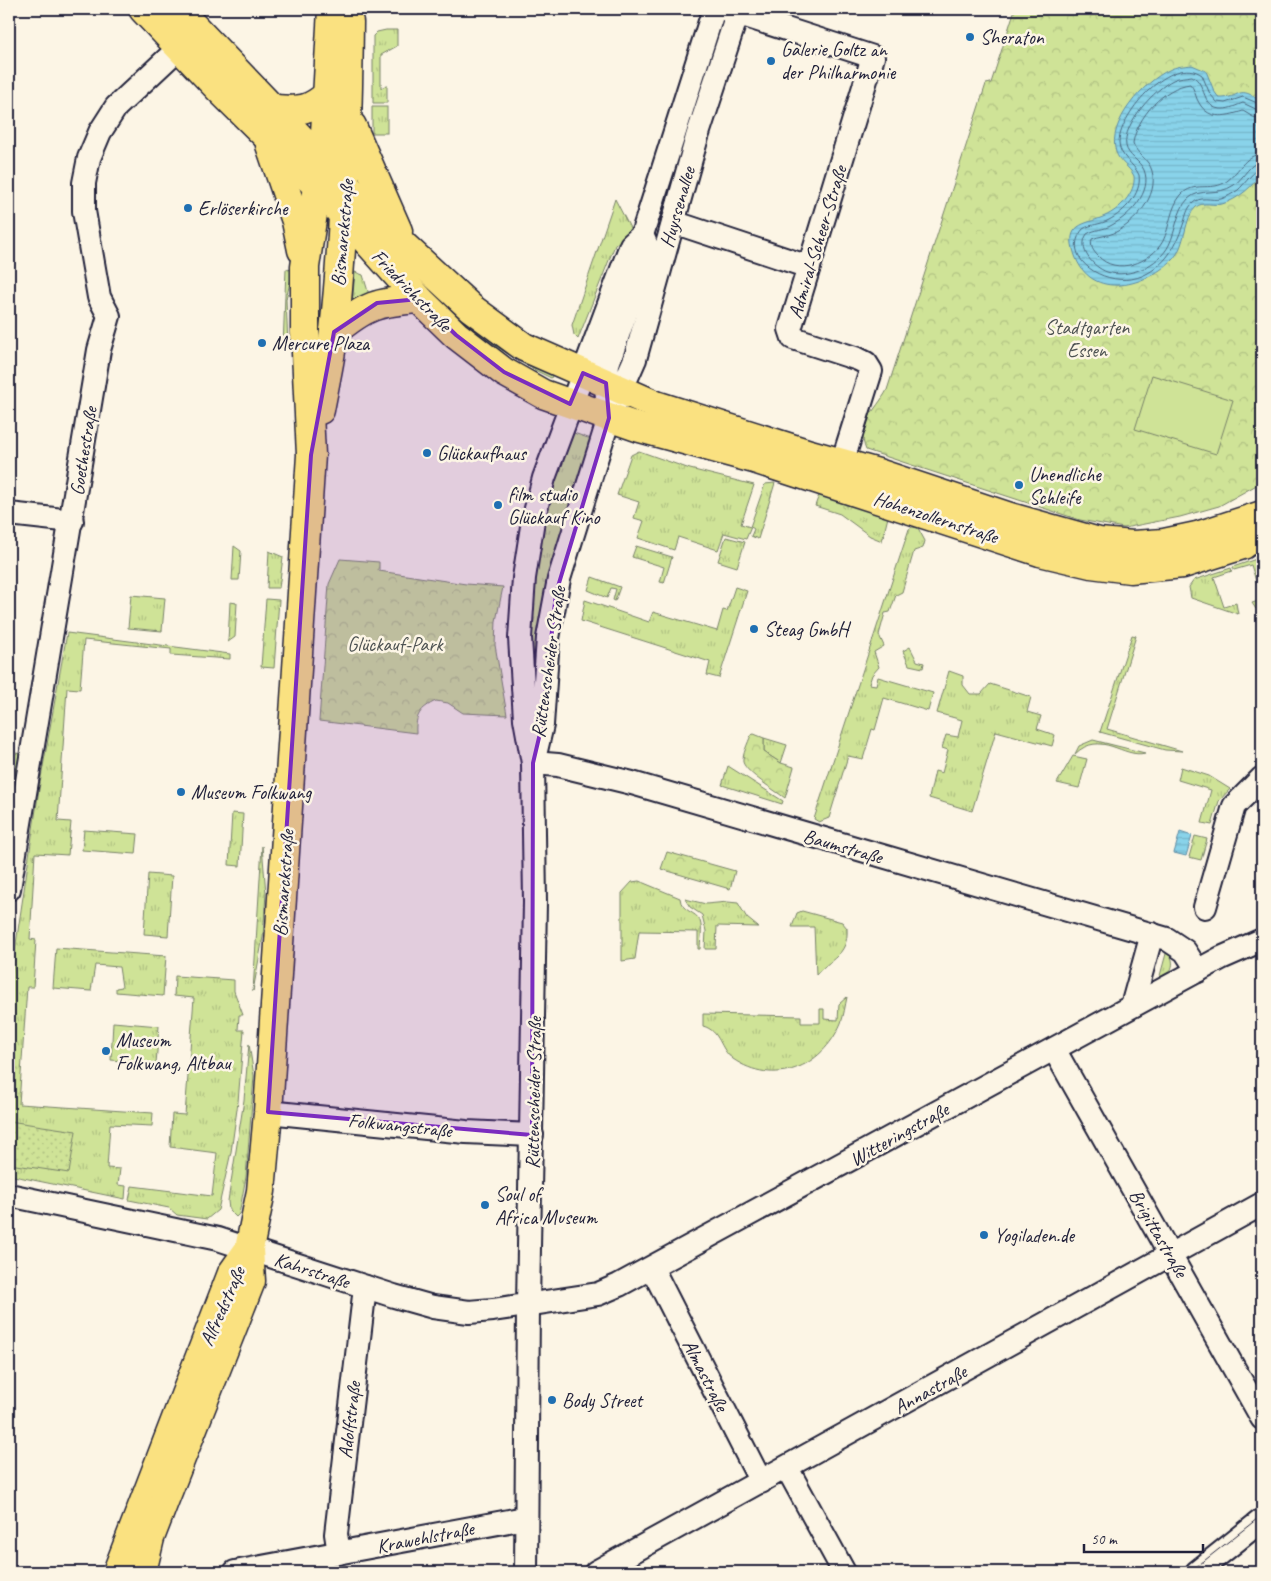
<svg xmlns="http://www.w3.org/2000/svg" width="1271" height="1581" viewBox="0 0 1271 1581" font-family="Caveat,sans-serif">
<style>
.grass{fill:url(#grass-tufts);stroke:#788269}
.forest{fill:url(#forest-crowns);stroke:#788269}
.garden{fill:url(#garden-dots);stroke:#788269}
.pitch{fill:#cfe397;stroke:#788269}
.water{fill:url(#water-rules);stroke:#608ca4}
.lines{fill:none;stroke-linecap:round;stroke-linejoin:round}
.shore{stroke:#4b6981;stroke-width:1}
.minor-casing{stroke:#22223b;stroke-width:26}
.major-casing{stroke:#22223b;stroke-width:31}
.minor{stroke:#fcf5e5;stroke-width:22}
.major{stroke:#fae180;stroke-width:28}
.tram{stroke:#22223b;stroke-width:1}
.marked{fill:#7b2cbf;fill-opacity:0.2;stroke:#7b2cbf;stroke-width:4;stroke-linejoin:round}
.poi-dot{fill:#1f6fb2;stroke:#fcf5e5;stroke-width:2}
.labels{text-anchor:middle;stroke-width:5;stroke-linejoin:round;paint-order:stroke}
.poi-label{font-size:20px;fill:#22223b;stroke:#fcf5e5;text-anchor:start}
.street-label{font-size:20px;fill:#22223b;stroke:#fcf5e5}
.park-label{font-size:20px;fill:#4d5252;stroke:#fcf5e5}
</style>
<defs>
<pattern id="grass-tufts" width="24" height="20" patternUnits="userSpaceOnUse" patternTransform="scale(1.25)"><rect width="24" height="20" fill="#cfe397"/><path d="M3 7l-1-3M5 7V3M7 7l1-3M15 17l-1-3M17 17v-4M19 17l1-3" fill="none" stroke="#b1c283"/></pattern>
<pattern id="forest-crowns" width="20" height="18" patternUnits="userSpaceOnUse" patternTransform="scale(1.25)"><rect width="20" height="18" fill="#cfe397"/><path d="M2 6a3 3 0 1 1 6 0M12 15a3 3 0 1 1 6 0" fill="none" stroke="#b1c283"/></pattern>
<pattern id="garden-dots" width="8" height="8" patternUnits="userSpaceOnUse" patternTransform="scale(1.25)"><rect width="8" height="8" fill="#cfe397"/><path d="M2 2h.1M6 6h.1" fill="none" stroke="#b1c283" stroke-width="1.8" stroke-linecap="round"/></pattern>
<pattern id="water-rules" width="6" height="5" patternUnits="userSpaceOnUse" patternTransform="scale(1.25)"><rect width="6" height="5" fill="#89d3ea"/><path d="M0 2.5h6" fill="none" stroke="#76b5ca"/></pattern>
</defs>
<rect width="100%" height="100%" fill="#fcf5e5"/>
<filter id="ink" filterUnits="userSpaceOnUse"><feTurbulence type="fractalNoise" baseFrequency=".02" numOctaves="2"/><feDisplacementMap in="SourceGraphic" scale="10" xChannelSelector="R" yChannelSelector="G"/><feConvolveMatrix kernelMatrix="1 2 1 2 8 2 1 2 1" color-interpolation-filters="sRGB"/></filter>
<g filter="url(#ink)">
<g class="grass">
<polygon points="386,30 397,30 397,46 381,55 381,88 387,85 387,103 373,103 373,36 377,32"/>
<rect x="372" y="107" width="15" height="26"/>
<polygon points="615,199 630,228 629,233 615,245 578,339 574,335 572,325"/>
<polygon points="286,269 293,270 286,299 288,345 285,347 283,347"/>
<polygon points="355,272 363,275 370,298 352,304"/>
<path d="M451,307L465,320L507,351L554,371L551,378C514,361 479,336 450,308Z"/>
<polygon points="568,431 591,439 556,549 546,596 537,715 528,630 542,518"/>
<polygon points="639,451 690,469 754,485 741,524 750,527 765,484 775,483 758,539 751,536 754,529 751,527 746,539 724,533 718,550 678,537 674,550 638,538 644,521 634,518 639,502 617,495 631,455"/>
<polygon points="819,495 888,517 882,541 870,536 840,514 815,506"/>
<polygon points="912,527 918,528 925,541 923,548 914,551 902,592 896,595 890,612 885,613 879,635 884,646 874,652 879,667 872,675 869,684 876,685 878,677 933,693 928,711 884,698 875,730 872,729 863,759 848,756 829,818 819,822 814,819 909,529"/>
<polygon points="726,537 745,542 737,567 718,561"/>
<polygon points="234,546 241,551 239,580 232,580"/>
<polygon points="636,546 672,557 664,583 660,582 664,567 632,557"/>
<polygon points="269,551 283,557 279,588 267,588"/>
<polygon points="1262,557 1262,607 1256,609 1252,603 1262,600 1251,565 1234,570 1233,567"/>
<polygon points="1231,568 1232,571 1214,577 1224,607 1236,603 1238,614 1191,598 1189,587 1194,580"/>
<polygon points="592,577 620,587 615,601 613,600 616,589 611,588 607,598 588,590"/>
<polygon points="735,587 747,591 719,678 707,675 710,662 581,621 585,600 649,622 653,612 717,631 723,610 727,611"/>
<polygon points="131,595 165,598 162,631 128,628"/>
<polygon points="266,599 279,600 274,668 261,667"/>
<polygon points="230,602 237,603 235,637 228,642"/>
<polygon points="67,633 230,654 230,659 171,655 171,649 84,640 80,689 67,688 58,821 71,822 68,855 35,853 30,939 36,940 33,987 27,987 19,1104 153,1113 152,1126 110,1124 107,1168 120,1169 118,1185 126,1186 125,1199 9,1175 9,991 39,789"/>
<polygon points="1132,635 1136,636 1107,729 1182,751 1165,750 1100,732"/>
<polygon points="910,647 917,661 924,663 923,668 909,665 903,651"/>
<polygon points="949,671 963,676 963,685 970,694 981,694 990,684 1031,697 1027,712 1041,716 1037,729 1055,735 1052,746 996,731 972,811 929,798 935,771 942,773 948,750 942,748 946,735 958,737 962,720 937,713"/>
<polygon points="764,738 787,745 781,763 764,752"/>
<path d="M1093,740L1145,753C1124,759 1101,729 1075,754L1079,746Z"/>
<polygon points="16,753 25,755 18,796 9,794"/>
<polygon points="1073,756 1087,759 1079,788 1057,783"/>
<polygon points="728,766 783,801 782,804 722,785"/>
<polygon points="1181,767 1209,776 1230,789 1219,801 1212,825 1202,823 1211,790 1178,780"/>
<polygon points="232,813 243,814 240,866 229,865"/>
<polygon points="84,830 138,834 136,854 82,850"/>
<polygon points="1195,836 1207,839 1201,860 1189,857"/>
<polygon points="262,846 266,893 263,937 253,991"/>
<polygon points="148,874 172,876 168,936 144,934"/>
<path d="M639,881L680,898C681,912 696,911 700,921C703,929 700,941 700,949H698V932L639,931L635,959L622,961V893L632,882Z"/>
<polygon points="685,899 706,904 728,902 738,903 747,918 758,927 717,926 716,949 705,949 706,931 702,915 690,907"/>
<path d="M802,911L842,922L847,928C849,956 829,959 816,975L814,927H792L797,913Z"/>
<polygon points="56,948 166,956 163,996 116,992 116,988 122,987 119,967 95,965 91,991 53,988"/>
<path d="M1167,950C1178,965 1171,973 1158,983Z"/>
<polygon points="175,976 234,980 234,991 243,1015 239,1015 238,1030 244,1030 238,1102 231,1152 218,1210 207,1219 177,1215 169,1208 129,1200 132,1186 212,1196 217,1153 170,1147 172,1114 185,1115 194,998 174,996"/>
<path d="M847,997C845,1006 844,1015 841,1023C822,1068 774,1087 733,1059C719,1049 721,1031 703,1026V1014L801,1016V1023H820V1009H824V1019L838,1020L839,1004Z"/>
<polygon points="113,1022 159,1026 156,1064 111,1060"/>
<polygon points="249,1044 254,1076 246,1177 239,1214 236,1217 229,1210 228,1201 244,1100"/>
</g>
<g class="forest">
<path d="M1015,9H1262V482L1219,506L1180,517L1124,528L1080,520L866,450C855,424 876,411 887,390L986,84L991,83Z"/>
<path d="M340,559L379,562V571L466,584L503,587L496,621L495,645L507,715L463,713L448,703L436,701C420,708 415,716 416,733L319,721L329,584Z"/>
<path d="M754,734L764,738V752L781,763L794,767L785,798C776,791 746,773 743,762C742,755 748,743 751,735Z"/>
<polygon points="667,852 735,871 730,889 661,869"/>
</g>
<polygon class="garden" points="9,1121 76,1131 69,1173 9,1164"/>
<polygon class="pitch" points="1152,375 1233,400 1216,454 1135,429"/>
<g class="water">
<path d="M1192,65L1206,71L1214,91L1219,98C1241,99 1237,83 1262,102C1262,117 1266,158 1262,170C1256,185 1237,200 1222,204C1214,206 1203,201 1196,207C1184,217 1186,246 1173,259C1144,289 1086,302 1073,249C1066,222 1089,224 1105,216C1119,210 1136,193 1134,176C1130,167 1119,162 1116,152C1106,123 1145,81 1169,70C1176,66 1185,66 1192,65Z"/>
<polygon points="1180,832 1192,836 1186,856 1174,853"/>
</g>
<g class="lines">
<g class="shore">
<path d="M1262,105L1243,97L1225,103L1217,102L1210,94L1202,75C1172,53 1120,113 1119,142C1119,157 1134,163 1139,175C1142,194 1124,212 1109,220C1100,225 1091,224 1083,229C1057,260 1113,294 1148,273C1169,261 1177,243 1184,222C1186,216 1187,209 1192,204C1200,195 1211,201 1221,199C1227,197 1232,194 1238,190C1245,184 1254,169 1262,168"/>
<path d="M1262,112L1243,103C1237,105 1230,109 1223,109C1201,110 1207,83 1192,76C1186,77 1179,77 1173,80C1155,89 1122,124 1126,146C1128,156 1140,161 1144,170C1153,192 1129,216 1112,225C1104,230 1095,229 1087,234C1077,249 1093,267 1107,272C1129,279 1159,265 1169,245C1176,231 1177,210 1188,199C1200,187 1217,197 1234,185C1244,178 1250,162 1262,161"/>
<path d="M1262,119L1253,117L1243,111C1224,117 1207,121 1197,99C1195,94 1194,88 1190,84C1164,87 1137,117 1133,143C1136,154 1149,159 1152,171C1159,196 1135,223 1114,233C1107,236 1099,236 1092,239C1090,246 1093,251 1098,256C1116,276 1151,263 1163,241C1170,227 1170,208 1181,195C1194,181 1210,191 1224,183C1238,175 1244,154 1262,154"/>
</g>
<defs>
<g id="minor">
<polyline points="724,9 873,57 790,329 793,338 858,359 866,363 871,371 842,463"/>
<polyline points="673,222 809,267"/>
<polyline points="607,399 606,383 608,364 648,248 642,235"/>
<polyline points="9,514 72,521"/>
<polyline points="535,755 542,725 548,638 559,579 609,418 635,359 697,137 739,9"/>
<polyline points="533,763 558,765 632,783 1167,939 1185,951 1198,971"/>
<polyline points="9,889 99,350 109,316 99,297 84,211 84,183 89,158 100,132 116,107 180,47"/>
<polyline points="1205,907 1234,806 1262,778"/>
<polyline points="1132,1006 1152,934"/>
<polyline points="1054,1049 1262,1418"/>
<polyline points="268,1112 466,1132 532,1135"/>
<polyline points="9,1195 218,1239 394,1296 433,1307 469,1312 493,1310 598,1294 619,1285 1221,958 1262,940"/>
<polyline points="652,1268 761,1482"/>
<polyline points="787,1468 844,1572"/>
<polyline points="339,1553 336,1534 365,1287"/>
<polyline points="235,1572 525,1518"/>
<polyline points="526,1572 528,1305 535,902 533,763 525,719 520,638 524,578 533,520 544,478 631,245 642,235 714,9"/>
<polyline points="596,1572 1262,1204"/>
<polyline points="1197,1572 1262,1520"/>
</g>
<g id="major">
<polyline points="143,9 220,90 318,187 419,299 456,335 504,372 543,394 640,428 754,459 1040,552 1091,564 1130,569 1183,564 1243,545 1262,530"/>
<polyline points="177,9 404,246 471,308 524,347 656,405 810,454 878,473 1010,517 1099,542 1133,545 1164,543 1197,536 1262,515"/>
<path d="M275,109C300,111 309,111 328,94"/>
<polyline points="352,126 398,231"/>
<polyline points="270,145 296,221 302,250"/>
<path d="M334,332C366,305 378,302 419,299"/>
<path d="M320,410C325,383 331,357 334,331C345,228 348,125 349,22"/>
<polyline points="117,1572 232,1273 249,1249"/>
<polyline points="142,1572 150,1538 165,1499 251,1281 249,1249 261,1191 268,1112 311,455 305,332 305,267 325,133 332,9"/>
</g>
</defs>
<use href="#minor" class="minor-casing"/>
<use href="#major" class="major-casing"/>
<use href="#minor" class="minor"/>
<use href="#major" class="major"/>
<polyline class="tram" points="1190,1572 1262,1515"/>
</g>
</g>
<path class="marked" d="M419,299L456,335L504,372L570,404L583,373L606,383L609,418L556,593L542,725L533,763L532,1135L268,1112L311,455L334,332L377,303Z"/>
<g class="poi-dot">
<circle cx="970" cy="37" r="5"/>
<circle cx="771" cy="61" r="5"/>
<circle cx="188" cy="208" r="5"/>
<circle cx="262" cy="343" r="5"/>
<circle cx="427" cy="453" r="5"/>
<circle cx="1019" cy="485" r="5"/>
<circle cx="498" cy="505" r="5"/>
<circle cx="754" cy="629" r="5"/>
<circle cx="181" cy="792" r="5"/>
<circle cx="106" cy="1051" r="5"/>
<circle cx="485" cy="1205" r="5"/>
<circle cx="984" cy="1235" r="5"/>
<circle cx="552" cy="1400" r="5"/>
</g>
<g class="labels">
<g class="poi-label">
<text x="980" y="44">Sheraton</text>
<text x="781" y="56">Galerie Goltz an<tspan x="781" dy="23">der Philharmonie</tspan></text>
<text x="198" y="215">Erlöserkirche</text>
<text x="272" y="350">Mercure Plaza</text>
<text x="437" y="460">Glückaufhaus</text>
<text x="1029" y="481">Unendliche<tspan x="1029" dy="23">Schleife</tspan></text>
<text x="508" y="501">film studio<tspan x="508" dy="23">Glückauf Kino</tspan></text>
<text x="764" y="636">Steag GmbH</text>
<text x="191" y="799">Museum Folkwang</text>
<text x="116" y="1047">Museum<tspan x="116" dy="23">Folkwang, Altbau</tspan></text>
<text x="495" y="1201">Soul of<tspan x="495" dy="23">Africa Museum</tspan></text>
<text x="994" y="1242">Yogiladen.de</text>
<text x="562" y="1407">Body Street</text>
</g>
<g class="street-label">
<text transform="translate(677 207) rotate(-74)" y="7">Huyssenallee</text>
<text transform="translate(342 233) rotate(-85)" y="7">Bismarckstraße</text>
<text transform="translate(817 242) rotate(-73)" y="7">Admiral-Scheer-Straße</text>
<text transform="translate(412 290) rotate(46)" y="7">Friedrichstraße</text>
<text transform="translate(83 451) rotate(-81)" y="7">Goethestraße</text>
<text transform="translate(936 517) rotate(18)" y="7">Hohenzollernstraße</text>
<text transform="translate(548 662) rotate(-82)" y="7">Rüttenscheider Straße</text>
<text transform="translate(843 846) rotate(16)" y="7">Baumstraße</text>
<text transform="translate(283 883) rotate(-86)" y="7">Bismarckstraße</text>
<text transform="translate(533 1093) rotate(-89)" y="7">Rüttenscheider Straße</text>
<text transform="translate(400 1125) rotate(6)" y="7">Folkwangstraße</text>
<text transform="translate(899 1134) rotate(-29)" y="7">Witteringstraße</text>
<text transform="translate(1159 1233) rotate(60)" y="7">Brigittastraße</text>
<text transform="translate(312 1270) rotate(18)" y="7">Kahrstraße</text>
<text transform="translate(222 1306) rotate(-66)" y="7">Alfredstraße</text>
<text transform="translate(706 1375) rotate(63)" y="7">Almastraße</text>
<text transform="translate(930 1389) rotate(-29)" y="7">Annastraße</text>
<text transform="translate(349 1420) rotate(-83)" y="7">Adolfstraße</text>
<text transform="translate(425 1537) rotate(-11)" y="7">Krawehlstraße</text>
</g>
<g class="park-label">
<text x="1087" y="334">Stadtgarten<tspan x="1087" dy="23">Essen</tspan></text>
<text x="395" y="651">Glückauf-Park</text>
</g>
</g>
<rect width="1271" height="1581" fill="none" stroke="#fcf5e5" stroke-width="30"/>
<rect x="15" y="15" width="1241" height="1551" fill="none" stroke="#22223b" stroke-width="2" filter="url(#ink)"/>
<path d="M1084 1544v8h119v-8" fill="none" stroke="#22223b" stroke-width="2.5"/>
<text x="1091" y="1544" font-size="15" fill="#22223b" stroke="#fcf5e5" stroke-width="4" paint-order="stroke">50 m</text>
</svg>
